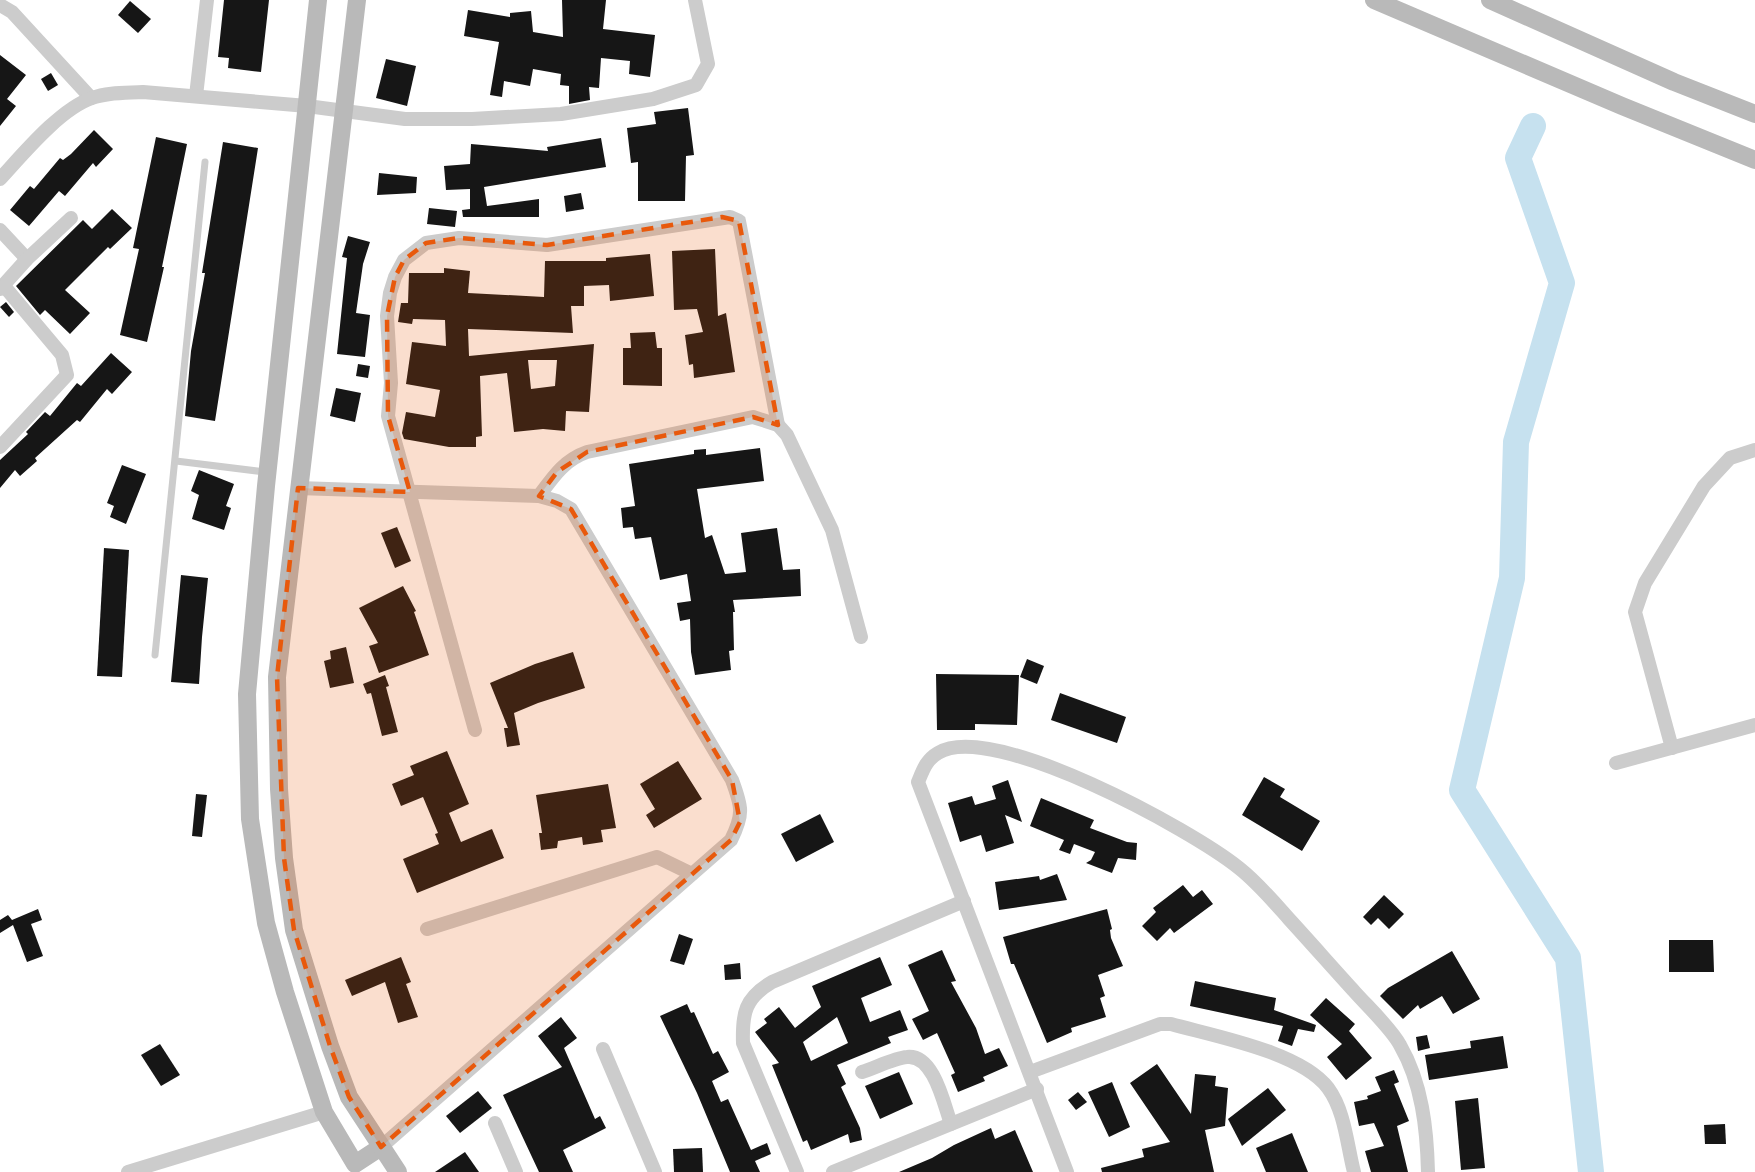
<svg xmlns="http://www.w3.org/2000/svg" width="1755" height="1172" viewBox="0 0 1755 1172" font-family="Quicksand,sans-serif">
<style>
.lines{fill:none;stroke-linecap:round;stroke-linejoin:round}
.river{stroke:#c6e1ef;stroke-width:26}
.building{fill:#161616;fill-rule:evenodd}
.lane{stroke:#ccc;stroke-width:7}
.street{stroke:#ccc;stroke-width:14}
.secondary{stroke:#b9b9b9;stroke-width:18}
.marked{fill:#e8590c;fill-opacity:0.2;stroke:#e8590c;stroke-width:4.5;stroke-dasharray:12 8;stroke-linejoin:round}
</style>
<rect width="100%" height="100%" fill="#fff"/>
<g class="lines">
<polyline class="river" points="1533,126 1518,158 1562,283 1516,442 1512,578 1462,790 1568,958 1591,1172"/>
</g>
<g class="building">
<polygon points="224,0 269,0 261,72 228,68 229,58 218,57"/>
<polygon points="562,0 606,0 603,29 655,35 650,77 629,74 630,61 601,58 599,88 589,87 590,100 569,104 569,86 560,85 561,74 533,69 530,86 504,81 502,97 490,95 499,42 464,36 468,10 510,17 510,13 531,11 533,32 563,37"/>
<polygon points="130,1 151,19 138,33 118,15"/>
<polygon points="0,55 26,75 7,99 16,106 0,126"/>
<polygon points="386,59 416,66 407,106 376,98"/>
<polygon points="51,73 58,85 48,91 41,79"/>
<polygon points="688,108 694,155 686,156 685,201 638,201 638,162 631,163 627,128 656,124 654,112"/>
<polygon points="94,130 113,149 96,167 93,163 65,196 59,191 29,226 10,210 30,186 34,189 60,158 63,160 71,154"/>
<polygon points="156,137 187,144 162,267 164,267 147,342 120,335 139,249 133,248"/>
<polygon points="601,138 606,167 484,187 487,206 539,199 539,217 463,217 462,210 470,209 470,189 446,190 444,166 470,164 471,144 548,151 547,147"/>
<polygon points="223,142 258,148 215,421 185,416 191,351 205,273 202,273"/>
<polygon points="379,173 417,177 416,193 377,195"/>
<polygon points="581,193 584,209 566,212 564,196"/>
<polygon points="429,208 457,211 455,227 427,224"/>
<polygon points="112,209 132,228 110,249 108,247 65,290 90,313 70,334 45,310 40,315 16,286 83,220 92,229"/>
<polygon points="348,236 370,242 363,264 356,313 370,315 365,357 337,354 347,258 342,257"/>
<polygon points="715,249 718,316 726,313 735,372 694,378 693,364 689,365 685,335 703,332 697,309 674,310 672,251"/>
<path d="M650,254L654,296L610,301L609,285L584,286V306H571L573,333L468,329L469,356L594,344L589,412L566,411L565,431L543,429L514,432L507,373L480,376L482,436L476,437V447H449L404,439L402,433L406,412L435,417L440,390L406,384L412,342L446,346L445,320L413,319L412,324L398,322L401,303H408L409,273H444V268L470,271L468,293L544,297L545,261H606V258ZM528,360H557L555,386L531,389Z"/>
<polygon points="6,302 14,312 9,317 0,307"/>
<polygon points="655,332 657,348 662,348 662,386 623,385 623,348 631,348 630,333"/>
<polygon points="111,353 132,372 112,394 107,389 80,422 77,420 35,458 37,461 20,476 15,470 0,488 0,460 28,434 26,432 45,412 50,416 77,383 81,386"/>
<polygon points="358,364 370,366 368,378 356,376"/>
<polygon points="336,388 361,393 355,422 330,416"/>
<polygon points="760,448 764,481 697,489 705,538 712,535 725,574 746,572 741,533 777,528 783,570 800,569 801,596 733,600 735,612 733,612 734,650 729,651 731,670 695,675 691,652 690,619 680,621 677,603 691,601 687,574 660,580 651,537 635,539 633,527 623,528 621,508 635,506 629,464 694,454 694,450 706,449 706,455"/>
<polygon points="122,465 146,474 126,524 110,517 114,506 107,503"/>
<polygon points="199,470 234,484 226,506 231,508 224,530 192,519 199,495 191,491"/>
<polygon points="397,527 411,561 395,568 381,533"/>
<polygon points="104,548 129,550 122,677 97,676"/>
<polygon points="181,575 208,578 202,637 199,684 171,682"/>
<polygon points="403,586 416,611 414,612 429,655 379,673 369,646 378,643 359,608"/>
<polygon points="346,647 354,683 330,688 324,661 331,659 330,651"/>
<polygon points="573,652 585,688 538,703 514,713 520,745 507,747 504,728 508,728 490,683 535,664"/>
<polygon points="1027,659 1044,666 1037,684 1020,677"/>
<polygon points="936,674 1019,675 1017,725 975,724 975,730 937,730"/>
<polygon points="385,675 389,686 386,687 398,732 382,736 371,693 367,694 363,684"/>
<polygon points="1060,693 1126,717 1117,743 1051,720"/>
<polygon points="447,751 469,804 449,813 461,842 492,829 504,858 417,893 403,859 439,844 435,834 438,833 423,797 401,806 392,784 414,775 410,766"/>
<polygon points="678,761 702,799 654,828 646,815 655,809 640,784"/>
<polygon points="1264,777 1285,789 1280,797 1320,821 1302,851 1242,815"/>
<polygon points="1008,780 1022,822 1005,815 1014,843 986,852 981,835 960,842 948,803 972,796 975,805 996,799 992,786"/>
<polygon points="608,784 616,828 601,830 603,842 583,845 582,837 558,841 557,848 541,850 539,833 542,833 536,795"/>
<polygon points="196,794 207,795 202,837 192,836"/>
<polygon points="1041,798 1094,820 1090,828 1127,842 1137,843 1136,860 1118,858 1112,873 1086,863 1091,860 1095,852 1074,844 1070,854 1059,850 1064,840 1030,826"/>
<polygon points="820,814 834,842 796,862 781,834"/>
<polygon points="1057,874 1067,900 999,910 995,882 1039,876 1040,880"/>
<polygon points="1183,885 1193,897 1202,890 1213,904 1174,933 1170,928 1157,941 1142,926 1156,912 1153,908"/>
<polygon points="1384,895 1404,914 1389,929 1378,918 1371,925 1363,917"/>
<polygon points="38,909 42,920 31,924 43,956 27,962 13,925 0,933 0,920 8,915 12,920"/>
<polygon points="1107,909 1112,929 1110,930 1111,938 1123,966 1098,975 1105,996 1100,998 1106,1017 1071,1028 1072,1032 1047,1043 1014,964 1011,964 1003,937"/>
<polygon points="679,934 693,939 684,965 670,961"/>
<polygon points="1669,940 1713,940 1714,972 1669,972"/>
<polygon points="942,950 956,981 951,982 976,1028 985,1054 999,1048 1008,1066 983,1077 985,1081 958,1092 951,1075 955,1073 937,1033 923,1040 912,1019 929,1011 908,965"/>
<polygon points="1452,951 1480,999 1453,1014 1442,996 1420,1009 1418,1005 1403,1019 1380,996 1388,988"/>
<polygon points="401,957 411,982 406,984 418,1017 398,1023 385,982 352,996 345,980"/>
<path d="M880,957L892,985L861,998L870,1022L900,1010L908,1030L888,1037L891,1043L837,1065L846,1084L841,1087L860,1128L862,1140L850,1143L848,1134L811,1150L807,1140L803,1142L772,1065L779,1063L755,1032L767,1023L764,1019L779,1007L795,1028L821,1007L812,986ZM837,1017L848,1043L811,1061L803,1042Z"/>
<polygon points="740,963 741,979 725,980 724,965"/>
<polygon points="1195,981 1276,998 1274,1010 1316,1025 1314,1032 1298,1029 1292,1046 1278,1041 1283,1026 1190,1006"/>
<polygon points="1326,998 1355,1024 1349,1031 1372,1058 1346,1080 1327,1057 1342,1044 1310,1015"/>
<polygon points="687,1004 691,1013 694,1012 713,1054 718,1051 729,1072 712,1081 721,1102 728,1099 751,1150 767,1143 771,1154 755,1161 760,1172 730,1172 697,1093 660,1016"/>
<polygon points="561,1017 577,1038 564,1048 595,1119 600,1116 606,1128 563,1150 573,1172 539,1172 503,1095 562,1067 538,1036"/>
<polygon points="1427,1035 1430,1048 1418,1051 1416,1037"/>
<polygon points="1503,1036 1508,1068 1429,1080 1425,1055 1471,1048 1470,1041"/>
<polygon points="160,1044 180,1075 161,1086 141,1055"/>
<polygon points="1157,1064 1191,1114 1195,1074 1216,1076 1215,1086 1228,1088 1225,1126 1205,1130 1214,1172 1102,1172 1101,1168 1144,1157 1142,1149 1170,1142 1130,1083"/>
<polygon points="1394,1070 1399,1082 1394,1084 1409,1121 1397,1126 1408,1172 1371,1172 1365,1151 1384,1146 1374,1123 1359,1126 1354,1102 1368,1099 1367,1096 1381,1091 1375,1077"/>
<polygon points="899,1072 913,1104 880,1119 865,1086"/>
<polygon points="1112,1082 1130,1127 1109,1137 1088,1092"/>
<polygon points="1268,1088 1286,1110 1242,1146 1228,1119"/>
<polygon points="478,1091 492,1108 460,1133 446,1116"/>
<polygon points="1078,1092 1087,1102 1076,1110 1068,1100"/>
<polygon points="1478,1098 1485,1168 1461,1170 1455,1101"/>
<polygon points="1725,1124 1726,1144 1705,1144 1704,1125"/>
<polygon points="991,1128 995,1139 1015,1130 1033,1172 899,1172 932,1158 954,1145"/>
<polygon points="1292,1133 1308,1172 1266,1172 1256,1148"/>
<polygon points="702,1148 703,1172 674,1172 673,1149"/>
<polygon points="465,1152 479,1172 435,1172"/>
</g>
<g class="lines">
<g class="lane">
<polyline points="176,461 265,472"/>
<polyline points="155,655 205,162"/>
</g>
<g class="street">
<polyline points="0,5 12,12 91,98"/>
<polyline points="196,96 207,0"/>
<path d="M0,179C23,154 60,109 92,98C108,92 126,93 143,92L307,106L405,119H472L561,114L653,99L696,85L708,64L695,0"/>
<polyline points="0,230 27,259"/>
<polyline points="0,289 27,259 71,218"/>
<polyline points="0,447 67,375 62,355 4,286"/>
<path d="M298,488L539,496L557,501L571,509L732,780C742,807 744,814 731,840L381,1147"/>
<path d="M539,496C553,477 564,460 587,452L753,417L778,425L787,435L832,530L861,637"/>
<polyline points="475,730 388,416 391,383 387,316 390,293 395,277 404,260 426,243 459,238 547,245 730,217 739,221 778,425"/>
<polyline points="1672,748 1635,612 1645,583 1704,486 1730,458 1755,450"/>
<polyline points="1616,763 1755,725"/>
<polyline points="427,929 657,857 692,874"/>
<polyline points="603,1049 655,1172"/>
<path d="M862,1072C875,1068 894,1058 907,1057C934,1054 944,1105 951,1124"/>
<path d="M1030,1072L1160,1024H1171C1214,1036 1301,1052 1328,1088C1345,1111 1347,1145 1354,1172"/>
<polyline points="495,1123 516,1172"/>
<polyline points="128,1172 324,1112"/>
<path d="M797,1172L743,1043C742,1013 745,998 772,982L964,901"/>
<polyline points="833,1172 1037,1089"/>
<path d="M1067,1172L918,782C923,770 926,760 938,753C992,720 1192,830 1239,868C1258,883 1273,901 1289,919C1311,943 1332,967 1353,990C1366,1005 1391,1028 1400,1045C1422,1083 1427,1129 1428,1172"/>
</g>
<g class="secondary">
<polyline points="318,0 266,486 247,694 250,819 266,923 285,992 324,1112 355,1164 381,1147"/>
<polyline points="357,0 277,677 279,789 284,858 294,930 330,1046 349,1097 398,1172"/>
<polyline points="1374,0 1622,106 1755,160"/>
<polyline points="1490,0 1674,82 1755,114"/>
</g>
</g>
<path class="marked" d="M722,217L739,221L778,425L753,417L587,452L557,472L539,496L571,509L732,780L740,822L731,840L381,1147L349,1097L330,1046L294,930L284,858L277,677L298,488L410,492L388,416L387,316L395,277L404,260L426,243L459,238L547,245Z"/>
</svg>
